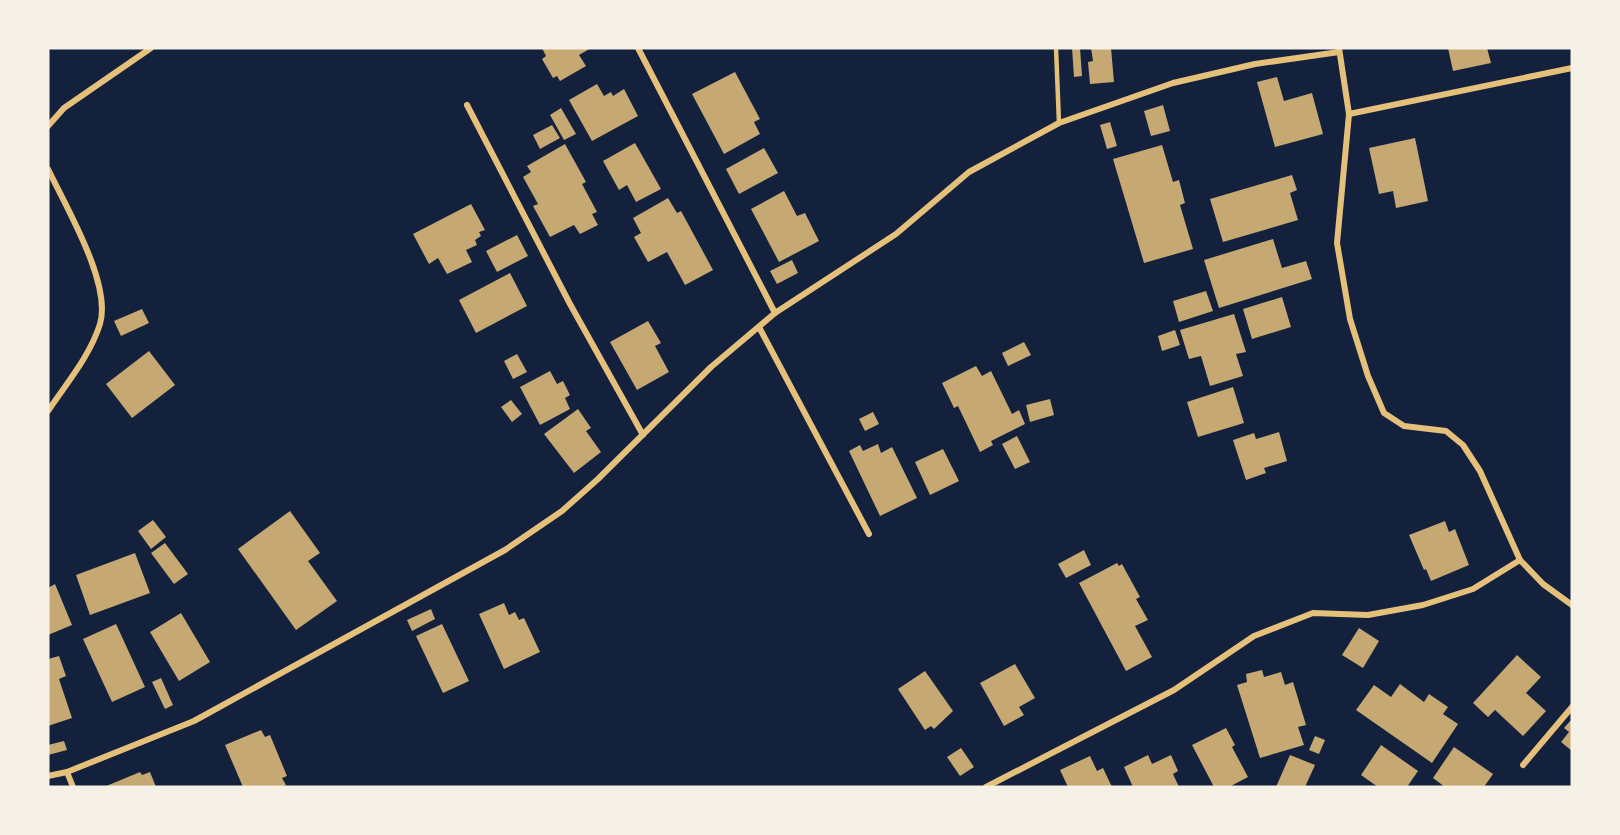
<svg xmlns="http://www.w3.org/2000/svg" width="1620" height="835" viewBox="0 0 1620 835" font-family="Barlow,sans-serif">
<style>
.building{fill:#c6a872}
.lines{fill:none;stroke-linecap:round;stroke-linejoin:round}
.service{stroke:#e5c07b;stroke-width:4.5}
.minor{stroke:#e5c07b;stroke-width:6}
</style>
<rect width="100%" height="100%" fill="#14213d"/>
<g class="building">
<polygon points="542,48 591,48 579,55 586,66 560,81 557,76 553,78 542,59 546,56"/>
<polygon points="1072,48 1080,48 1082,76 1074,77"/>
<polygon points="1091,48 1111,48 1114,82 1090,84 1088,62 1093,61"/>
<polygon points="1448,48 1487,48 1491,63 1453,71"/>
<polygon points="735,72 760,119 754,122 760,134 724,154 692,94"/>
<polygon points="1277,77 1284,101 1312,93 1323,134 1275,147 1257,82"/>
<polygon points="597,84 604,96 611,92 613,96 624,89 638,116 592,141 569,100"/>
<polygon points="1163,105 1170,131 1151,136 1144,111"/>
<polygon points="561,108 576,134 564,140 550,115"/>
<polygon points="1110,122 1117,146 1107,149 1100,125"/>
<polygon points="552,125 560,138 540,149 533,135"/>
<polygon points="1415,138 1428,201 1396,208 1393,191 1379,194 1369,148"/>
<polygon points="635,143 661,189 636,202 627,185 619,190 603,161"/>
<polygon points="565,144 586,182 582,184 597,212 592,214 598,225 580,234 574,225 550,237 533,206 538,204 523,177 531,172 527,166"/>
<polygon points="1162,145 1173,182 1179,180 1185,203 1180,205 1193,249 1144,263 1113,159"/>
<polygon points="764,148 778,173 739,194 726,169"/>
<polygon points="1292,175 1297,190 1290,193 1298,220 1223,242 1210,199"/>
<polygon points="784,191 797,216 805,213 819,241 779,262 751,209"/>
<polygon points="668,198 677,213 681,211 713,270 685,285 667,252 648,262 634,237 641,233 633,218"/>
<polygon points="471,204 485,230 479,232 481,236 475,240 477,245 466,250 472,262 447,274 438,258 429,264 413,234"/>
<polygon points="517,235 528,256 497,272 486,251"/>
<polygon points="1273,239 1282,268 1306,261 1312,279 1219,308 1204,260"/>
<polygon points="792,260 798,273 777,284 770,271"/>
<polygon points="510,273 527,306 476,333 459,300"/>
<polygon points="1206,291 1213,311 1179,322 1173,301"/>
<polygon points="1282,297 1291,327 1252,339 1243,309"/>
<polygon points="142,309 149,323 121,336 114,321"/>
<polygon points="1234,314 1246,352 1236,354 1243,376 1210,386 1201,356 1189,359 1180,330"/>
<polygon points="648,321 661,343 655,346 669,372 637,390 610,342"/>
<polygon points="1175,330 1180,345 1162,351 1158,336"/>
<polygon points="1024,342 1031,355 1008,366 1002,353"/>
<polygon points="149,351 175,385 132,418 106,384"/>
<polygon points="517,354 527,372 513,379 504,361"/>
<polygon points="976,366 982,376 991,371 1012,414 1019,410 1025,424 991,441 993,445 980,452 958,406 954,408 942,383"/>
<polygon points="550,371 557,384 563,381 570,395 565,398 570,409 540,425 520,387"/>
<polygon points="1233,387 1244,423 1198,437 1187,402"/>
<polygon points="1050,399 1054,415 1030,422 1026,405"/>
<polygon points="511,400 522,414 512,422 501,407"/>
<polygon points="578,409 591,428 586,431 601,452 574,473 544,434"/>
<polygon points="873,412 879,424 865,431 859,419"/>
<polygon points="1279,432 1287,461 1264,468 1266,473 1246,480 1233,440 1254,433 1256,439"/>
<polygon points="1017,436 1030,462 1015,469 1002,444"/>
<polygon points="878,444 881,453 892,447 917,498 880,516 849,451 860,445 863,451"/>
<polygon points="943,449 959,481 930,495 915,462"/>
<polygon points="290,511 320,553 308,561 337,601 296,630 238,549"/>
<polygon points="153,520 166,537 151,549 138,531"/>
<polygon points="1445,521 1449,532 1455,529 1469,565 1431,581 1426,569 1424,570 1409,535"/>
<polygon points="165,543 188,574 174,584 151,553"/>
<polygon points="1084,550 1091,565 1066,578 1058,564"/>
<polygon points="135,553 150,593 90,615 76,575"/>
<polygon points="1117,563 1119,566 1122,564 1140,597 1136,599 1148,620 1135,626 1152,657 1126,671 1079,583"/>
<polygon points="55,584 72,625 48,635 48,588"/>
<polygon points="504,603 509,615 515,612 519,620 524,618 540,652 504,669 479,614"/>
<polygon points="431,609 435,619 412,631 407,620"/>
<polygon points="181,613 210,662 179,681 150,632"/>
<polygon points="116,624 145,687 112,702 83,639"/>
<polygon points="442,624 469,681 443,693 416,636"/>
<polygon points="1359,628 1379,641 1363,668 1342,655"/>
<polygon points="1517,655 1541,677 1526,693 1546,711 1523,736 1495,710 1488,717 1473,703"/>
<polygon points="59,656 66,676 59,679 72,718 48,726 48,659"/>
<polygon points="1015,664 1035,698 1019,707 1024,715 1004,726 980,683"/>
<polygon points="1262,670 1264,677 1281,672 1285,685 1293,682 1306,725 1298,727 1304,745 1260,758 1237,685 1247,682 1246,674"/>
<polygon points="925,671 953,711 934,729 931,726 925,730 898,689"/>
<polygon points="161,678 173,705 165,709 152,682"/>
<polygon points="1400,684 1424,702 1429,694 1448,707 1443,714 1458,724 1432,763 1356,710 1374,685 1391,697"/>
<polygon points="1572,719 1572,751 1561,742 1569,732 1564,728"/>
<polygon points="1226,728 1235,745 1232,747 1248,777 1229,787 1214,787 1192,745"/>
<polygon points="261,730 265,737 270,735 287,776 282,778 286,785 281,787 243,787 225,745"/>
<polygon points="1315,736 1325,740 1319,754 1309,750"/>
<polygon points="64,741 67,750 48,755 48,745"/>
<polygon points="1381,745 1418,771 1407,787 1378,787 1361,775"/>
<polygon points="1454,747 1493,774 1484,787 1445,787 1433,778"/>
<polygon points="961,748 974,767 960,776 947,757"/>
<polygon points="1148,755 1152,764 1171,755 1178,771 1173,774 1179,787 1133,787 1124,767"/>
<polygon points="1290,755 1315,765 1305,787 1276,787"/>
<polygon points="1090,756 1097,771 1103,768 1112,787 1068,787 1060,770"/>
<polygon points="140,772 142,775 150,772 156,787 104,787"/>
</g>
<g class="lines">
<polyline class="service" points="1056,48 1059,123"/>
<g class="minor">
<polyline points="638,48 775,313"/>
<polyline points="1339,48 1349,114 1337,243 1350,319 1368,376 1384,413 1404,426 1446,431 1463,445 1480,471 1520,560 1543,584 1572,605"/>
<polyline points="467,105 570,304 643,435"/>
<polyline points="1349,114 1572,68"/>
<polyline points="48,126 64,108 151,48"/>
<path d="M48,169C66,207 112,284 100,324C90,356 66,384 48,411"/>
<polyline points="759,327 869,534"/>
<polyline points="1523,765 1572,707"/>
<polyline points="67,772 73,787"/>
<polyline points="48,776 67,772 194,721 505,550 562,511 598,479 711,367 775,313 896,234 969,172 1059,123 1173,83 1255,64 1339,52"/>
<polyline points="986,787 1174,690 1254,636 1313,613 1368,615 1423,605 1473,589 1520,560"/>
</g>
</g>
<rect width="1620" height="835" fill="none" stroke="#f6f1e7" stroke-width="99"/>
</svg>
